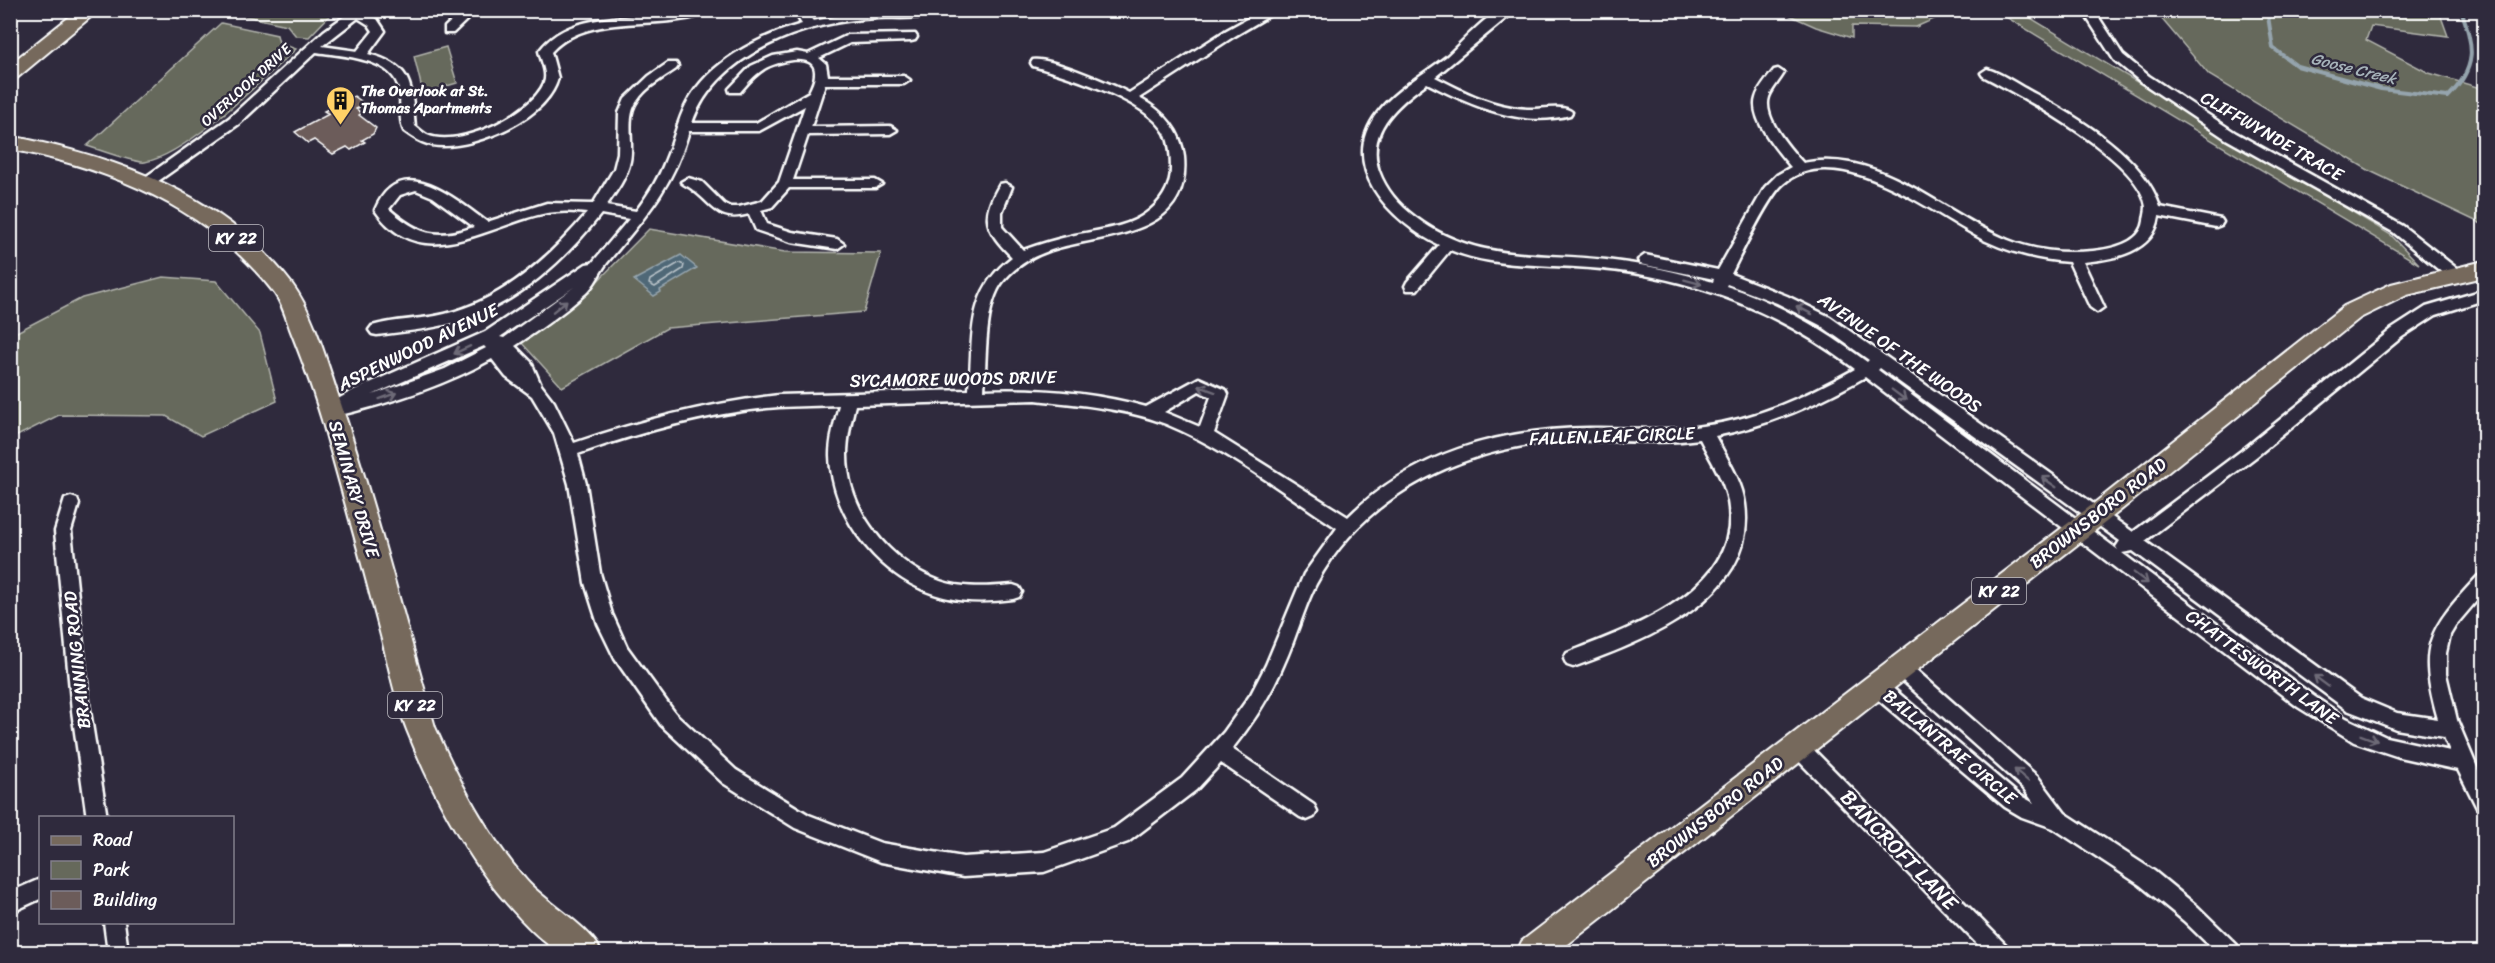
<svg xmlns="http://www.w3.org/2000/svg" width="2495" height="963" viewBox="0 0 2495 963" font-family="Sriracha,sans-serif">
<style>
.green{fill:#66695b;stroke:#b2b4ad;stroke-width:1.5}
.water{fill:#4f6877;stroke:#95a4ad;stroke-width:1.5}
.lines{fill:none;stroke-linecap:round;stroke-linejoin:round}
.shore{stroke:#b9c3c9;stroke-width:1.5}
.stream{stroke:#95a4ad;stroke-width:4}
.building{fill:#6c5c5a;stroke:#fff;stroke-width:1.5}
.street-casing{stroke:#fff;stroke-width:5}
.primary-casing{stroke:#fff;stroke-width:4}
.street{fill:#2f2a3d;fill-rule:evenodd}
.primary{fill:#76695c;fill-rule:evenodd}
.oneway{stroke:#6d6a77}
.labels{text-anchor:middle;stroke-width:5;stroke-linejoin:round;paint-order:stroke}
.far-street-label{font-size:15px;fill:#fff;stroke:#2f2a3d}
.far-poi-label{font-size:15px;font-weight:bold;fill:#fff;stroke:#2f2a3d;text-anchor:start}
.far-water-label{font-size:16px;font-style:italic;fill:#a7b4bb;stroke:#2f2a3d}
.shield{fill:#2f2a3d;stroke:#c1bfc5;stroke-width:1.5}
.shield-label{font-size:16px;font-weight:bold;fill:#fff}
.street-label{font-size:18px;fill:#fff;stroke:#2f2a3d}
.near-street-label{font-size:21px;fill:#fff;stroke:#2f2a3d}
</style>
<rect width="100%" height="100%" fill="#2f2a3d"/>
<filter id="ink" filterUnits="userSpaceOnUse"><feTurbulence type="fractalNoise" baseFrequency=".0167" numOctaves="2"/><feDisplacementMap in="SourceGraphic" scale="12" xChannelSelector="R" yChannelSelector="G"/><feConvolveMatrix kernelMatrix="1 2 1 2 8 2 1 2 1" color-interpolation-filters="sRGB"/></filter>
<g filter="url(#ink)">
<g class="green">
<polygon points="233,10 324,10 334,11 309,37 296,36 287,25 231,13"/>
<polygon points="1780,11 1952,11 1916,27 1852,26 1852,38 1816,27"/>
<polygon points="1996,11 2019,11 2391,235 2419,264"/>
<polygon points="2155,11 2439,11 2448,36 2371,26 2366,40 2429,73 2484,89 2484,225 2370,171 2209,75"/>
<path d="M221,23L277,35L279,43L296,49C262,80 188,154 145,162C137,164 97,149 87,146Z"/>
<polygon points="446,47 457,83 423,93 414,56"/>
<polygon points="649,229 785,252 881,253 864,312 667,328 562,387 520,341 553,320 582,297"/>
<polygon points="163,277 216,281 260,333 277,401 201,436 166,416 59,415 11,439 11,335 82,298"/>
</g>
<polygon class="water" points="681,255 697,268 660,290 661,292 654,296 634,280"/>
<g class="lines">
<polygon class="shore" points="679,263 684,265 683,269 655,287 649,284 650,280"/>
<path class="stream" d="M2267,10L2273,48L2297,66L2381,89L2448,97C2477,68 2475,47 2461,10"/>
</g>
<polygon class="building" points="354,96 365,104 356,109 362,113 359,115 376,128 373,134 362,140 365,142 351,150 347,147 333,154 314,140 308,143 295,132 329,114 324,111"/>
<g class="lines">
<defs>
<g id="street">
<path d="M353,10H368L366,13L377,19L385,31L368,54C414,66 411,85 415,126C419,129 423,133 427,135C459,149 531,114 544,83C548,73 541,61 539,51C566,15 618,18 659,15C676,14 692,10 710,10C702,16 689,19 679,20C637,26 582,18 551,52L558,78C548,118 480,146 443,146C427,146 416,140 404,131C398,119 402,102 399,89C393,58 342,56 316,52L239,124L154,184H144L142,181L144,178L229,118L324,31ZM358,18L369,25L373,31L357,51L322,46Z"/>
<polygon points="463,10 477,10 453,33 445,33 445,27"/>
<path d="M793,10H805L813,21L866,11L949,10C935,21 895,17 877,18C808,21 717,52 692,123H756L809,92C812,86 815,80 815,74C817,50 775,62 764,69C754,75 747,84 740,92H730L729,89L751,66L773,56L797,52L808,54L848,35L915,34L917,37L915,40L911,41L850,43L819,58L826,64L828,76H904L910,80L904,84H825L811,127L890,126L897,130L890,134L808,135L793,180H875L882,184L875,188H789L772,207L761,210L767,224L792,232L837,239L844,244L837,249L791,242L756,230L749,214C718,223 714,205 693,190C689,186 685,186 681,182L688,178L702,182L724,204L730,207H739L762,201L779,182L805,106L759,131H689C672,189 644,218 607,263C599,273 595,285 586,293C564,313 539,330 515,346L531,362L541,385L554,402L574,443C641,420 709,403 779,395L969,390C974,337 965,293 1012,257C985,230 980,218 1000,184L1005,183L1012,187L1002,212V227L1023,250C1040,244 1057,239 1075,235C1098,230 1126,228 1145,214C1160,204 1171,188 1171,169C1171,157 1170,143 1165,133C1146,100 1068,76 1033,66L1031,63L1033,60C1049,57 1112,84 1129,93L1225,31L1263,10H1279L1233,37L1139,98C1163,111 1181,129 1184,157C1191,238 1105,233 1051,250C1033,256 1017,265 1005,279C983,303 987,358 984,390C1040,388 1092,392 1146,407L1199,378L1226,390L1228,394L1214,433L1348,517C1412,453 1500,429 1589,428C1627,427 1664,432 1702,426C1757,419 1807,396 1855,369C1777,310 1687,275 1590,268C1543,264 1494,268 1450,250L1417,290H1407L1405,286L1407,282L1439,245C1390,221 1336,166 1378,112C1396,89 1423,75 1446,57C1459,46 1486,14 1502,10C1506,10 1511,10 1516,10L1435,77C1464,92 1493,107 1527,109C1539,110 1563,104 1572,112L1570,115C1520,128 1470,105 1427,83C1398,104 1365,131 1379,171C1386,190 1399,205 1415,217C1476,263 1536,252 1606,260C1642,264 1678,272 1713,282L1714,279L1640,264L1638,260L1645,255L1718,270L1765,187L1777,175L1791,167C1779,153 1749,119 1756,98C1758,89 1768,78 1774,70L1778,69L1784,73C1780,80 1772,89 1769,97C1762,118 1791,150 1803,163C1881,148 1942,213 2008,240C2035,251 2064,254 2093,251C2112,249 2141,243 2144,221C2144,217 2146,211 2146,207C2142,161 2021,96 1983,76L1981,73L1987,69C2001,73 2015,83 2028,90C2074,115 2144,155 2160,207L2221,219L2223,222L2221,225L2216,227L2159,216C2154,253 2114,259 2083,262L2104,307L2097,312L2090,307L2069,262C2040,260 2012,253 1986,241C1936,216 1838,136 1783,184C1768,197 1741,254 1731,274L1787,296L1830,317L2133,532L2245,448L2392,329L2426,307L2484,290V300L2436,315L2402,337L2257,456L2145,541L2361,698L2397,713L2438,719C2417,645 2428,630 2478,576L2484,574V592L2456,625L2450,635L2446,653V674L2457,720L2484,784V811L2477,808L2458,770L2399,757L2354,742L2298,707L1865,377C1818,404 1769,426 1715,436C1726,457 1742,480 1745,504C1758,598 1645,641 1573,667L1567,665L1564,659L1567,653C1631,628 1744,590 1728,501C1724,479 1710,459 1700,439C1657,445 1613,439 1569,441C1467,446 1366,491 1316,584C1303,610 1296,638 1284,664C1271,695 1253,723 1232,749L1314,805L1317,811L1314,817L1307,820L1300,817L1221,763L1196,790L1128,842L1044,872L963,877L881,862L795,828L723,783L661,725L615,659L598,624L585,583L569,484L554,433L532,396L506,377L492,359C442,387 387,404 332,417L326,415L324,411L326,407L337,404L338,399L354,390L485,332L586,264L592,263L629,219L601,214C567,257 524,298 472,317C442,328 409,331 377,335L372,334L369,330L372,326C395,319 421,320 445,314C503,300 550,257 587,213C567,210 547,211 527,218C475,234 416,270 375,210C400,150 455,199 487,222L547,203L593,204L614,169L618,153L619,113L625,99L649,76L668,63H676L678,66L676,69C663,78 646,87 637,101C625,118 634,142 630,161C627,177 616,192 606,206L636,211C648,195 659,178 666,159C674,141 677,121 687,103C708,62 760,36 802,24ZM416,190L433,197L474,227C436,240 419,235 389,209L400,195ZM1727,284L1777,303L1820,325L1869,360L1867,362C1824,330 1777,302 1726,286ZM574,287L504,338L500,337ZM484,346L486,348L445,369L372,395ZM1880,368L2120,541L2116,547L2118,550L1878,370ZM1199,391L1211,397L1200,427L1164,412ZM1036,400C1079,405 1125,408 1166,424C1227,449 1282,492 1337,528L1304,574L1266,665L1251,694L1224,732L1182,778L1114,828L1044,852L963,857L881,843L809,815L736,770L675,713L627,647L612,614L600,573L586,484L578,454C643,431 711,412 779,407C799,406 819,406 839,405C835,422 830,438 830,455C831,519 883,582 944,597C967,603 990,602 1013,599L1019,597L1022,592L1019,587L1013,585C990,587 962,589 940,581C889,562 847,510 847,455C847,438 851,421 855,405ZM2133,551L2347,710L2396,729L2444,737L2450,751L2386,737L2346,718L2312,695L2122,553Z"/>
<polygon points="2082,10 2094,10 2123,55 2149,76 2236,133 2403,226 2460,271 2462,275 2460,279 2450,279 2393,232 2226,139 2141,82 2114,60"/>
<polygon points="71,497 77,499 79,504 71,531 90,711 107,818 87,818 72,711 55,531 65,499"/>
<polygon points="1900,659 1906,661 2038,777 2065,813 2154,871 2198,907 2237,945 2240,952 2216,952 2184,921 2140,885 2053,828 2022,817 2005,807 1869,692 1867,686 1869,680 1876,678 1883,680 2019,795 2034,803 2024,789 1894,673 1891,667 1894,661"/>
<polygon points="1798,738 1805,741 2006,945 2009,952 1985,952 1791,753 1788,747 1791,741"/>
<polygon points="40,879 40,899 10,913 10,892"/>
<polygon points="104,922 124,922 128,952 108,952"/>
</g>
<g id="primary">
<polygon points="78,10 99,10 17,78 10,80 10,64"/>
<path d="M10,136C118,157 223,194 292,284C313,312 326,359 337,392C375,502 403,615 435,727C459,781 487,835 526,880C545,902 594,929 601,952C589,952 575,955 563,952C543,949 495,891 483,873C452,829 427,780 407,730C395,700 389,666 381,636C365,574 348,513 331,452C320,410 306,369 290,329C286,317 282,304 275,294C209,208 113,169 10,149Z"/>
<polygon points="2484,261 2484,277 2407,295 2360,318 2106,522 1558,952 1517,952 1522,941 2088,508 2344,306 2391,284"/>
</g>
</defs>
<use href="#street" class="street-casing"/>
<use href="#primary" class="primary-casing"/>
<use href="#street" class="street"/>
<use href="#primary" class="primary"/>
</g>
<defs><path id="oneway-shaft" d="M-6 0H5M1.5-3L5.5 0L1.5 3" fill="none" stroke-width="1.6" stroke-linecap="round" stroke-linejoin="round" transform="scale(1.5)"/></defs>
<g class="oneway">
<use href="#oneway-shaft" transform="translate(1693 282) rotate(15)"/>
<use href="#oneway-shaft" transform="translate(560 306) rotate(-39)"/>
<use href="#oneway-shaft" transform="translate(1804 310) rotate(-153)"/>
<use href="#oneway-shaft" transform="translate(462 350) rotate(155)"/>
<use href="#oneway-shaft" transform="translate(1207 389) rotate(-159)"/>
<use href="#oneway-shaft" transform="translate(1899 395) rotate(37)"/>
<use href="#oneway-shaft" transform="translate(388 396) rotate(-20)"/>
<use href="#oneway-shaft" transform="translate(2049 482) rotate(-145)"/>
<use href="#oneway-shaft" transform="translate(2141 578) rotate(37)"/>
<use href="#oneway-shaft" transform="translate(2321 681) rotate(-143)"/>
<use href="#oneway-shaft" transform="translate(2369 738) rotate(20)"/>
<use href="#oneway-shaft" transform="translate(2021 775) rotate(-139)"/>
</g>
</g>
<defs>
<symbol id="building-pin" viewBox="-11 -11 22 30"><path d="M0 17L-7.5 6A9.5 9.5 0 1 1 7.5 6Z" fill="#ffd166" stroke="#2f2a3d"/><path d="M-4-6H4V6H1V3H-1V6H-4ZM-2.5-4.3h1.7v1.8h-1.7ZM.8-4.3h1.7v1.8H.8ZM-2.5-1h1.7V.8h-1.7ZM.8-1h1.7V.8H.8Z" fill="#111"/></symbol>
</defs>
<g fill-rule="evenodd">
<use href="#building-pin" x="324" y="84" width="33" height="45"/>
</g>
<g class="labels">
<g class="far-street-label">
<text transform="translate(246 85) rotate(-42)" y="5">OVERLOOK DRIVE</text>
</g>
<g class="far-poi-label">
<text x="361" y="96">The Overlook at St.<tspan x="361" dy="17">Thomas Apartments</tspan></text>
</g>
<g class="far-water-label">
<text transform="translate(2354 68) rotate(14)" y="6">Goose Creek</text>
</g>
<g class="shield">
<rect x="209" y="225" width="54" height="26" rx="4.5"/>
<rect x="1972" y="578" width="54" height="26" rx="4.5"/>
<rect x="388" y="692" width="54" height="26" rx="4.5"/>
</g>
<g class="shield-label">
<text x="236" y="244">KY 22</text>
<text x="1999" y="597">KY 22</text>
<text x="415" y="711">KY 22</text>
</g>
<g class="street-label">
<text transform="translate(2272 136) rotate(30)" y="6">CLIFFWYNDE TRACE</text>
<text transform="translate(418 347) rotate(-26)" y="6">ASPENWOOD AVENUE</text>
<text transform="translate(1900 353) rotate(35)" y="6">AVENUE OF THE WOODS</text>
<text transform="translate(953 379) rotate(-1)" y="6">SYCAMORE WOODS DRIVE</text>
<text transform="translate(1612 436) rotate(-2)" y="6">FALLEN LEAF CIRCLE</text>
<text transform="translate(354 489) rotate(74)" y="6">SEMINARY DRIVE</text>
<text transform="translate(2098 513) rotate(-38)" y="6">BROWNSBORO ROAD</text>
<text transform="translate(77 660) rotate(-96)" y="6">BRANNING ROAD</text>
<text transform="translate(2262 667) rotate(36)" y="6">CHATTESWORTH LANE</text>
<text transform="translate(1950 747) rotate(40)" y="6">BALLANTRAE CIRCLE</text>
<text transform="translate(1715 812) rotate(-38)" y="6">BROWNSBORO ROAD</text>
</g>
<g class="near-street-label">
<text transform="translate(1899 850) rotate(46)" y="7">BANCROFT LANE</text>
</g>
</g>
<rect width="2495" height="963" fill="none" stroke="#2f2a3d" stroke-width="36"/>
<rect x="18" y="18" width="2459" height="927" fill="none" stroke="#fff" stroke-width="2" filter="url(#ink)"/>
<rect x="39" y="816" width="195" height="108" fill="#2f2a3d" stroke="#827f8b" stroke-width="1.5"/>
<rect x="51" y="836" width="30" height="9" fill="#76695c" stroke="#827f8b" stroke-width="1.5"/>
<text x="93" y="846" font-size="18" fill="#ffffff">Road</text>
<rect x="51" y="861" width="30" height="18" fill="#66695b" stroke="#827f8b" stroke-width="1.5"/>
<text x="93" y="876" font-size="18" fill="#ffffff">Park</text>
<rect x="51" y="891" width="30" height="18" fill="#6c5c5a" stroke="#827f8b" stroke-width="1.5"/>
<text x="93" y="906" font-size="18" fill="#ffffff">Building</text>
</svg>
